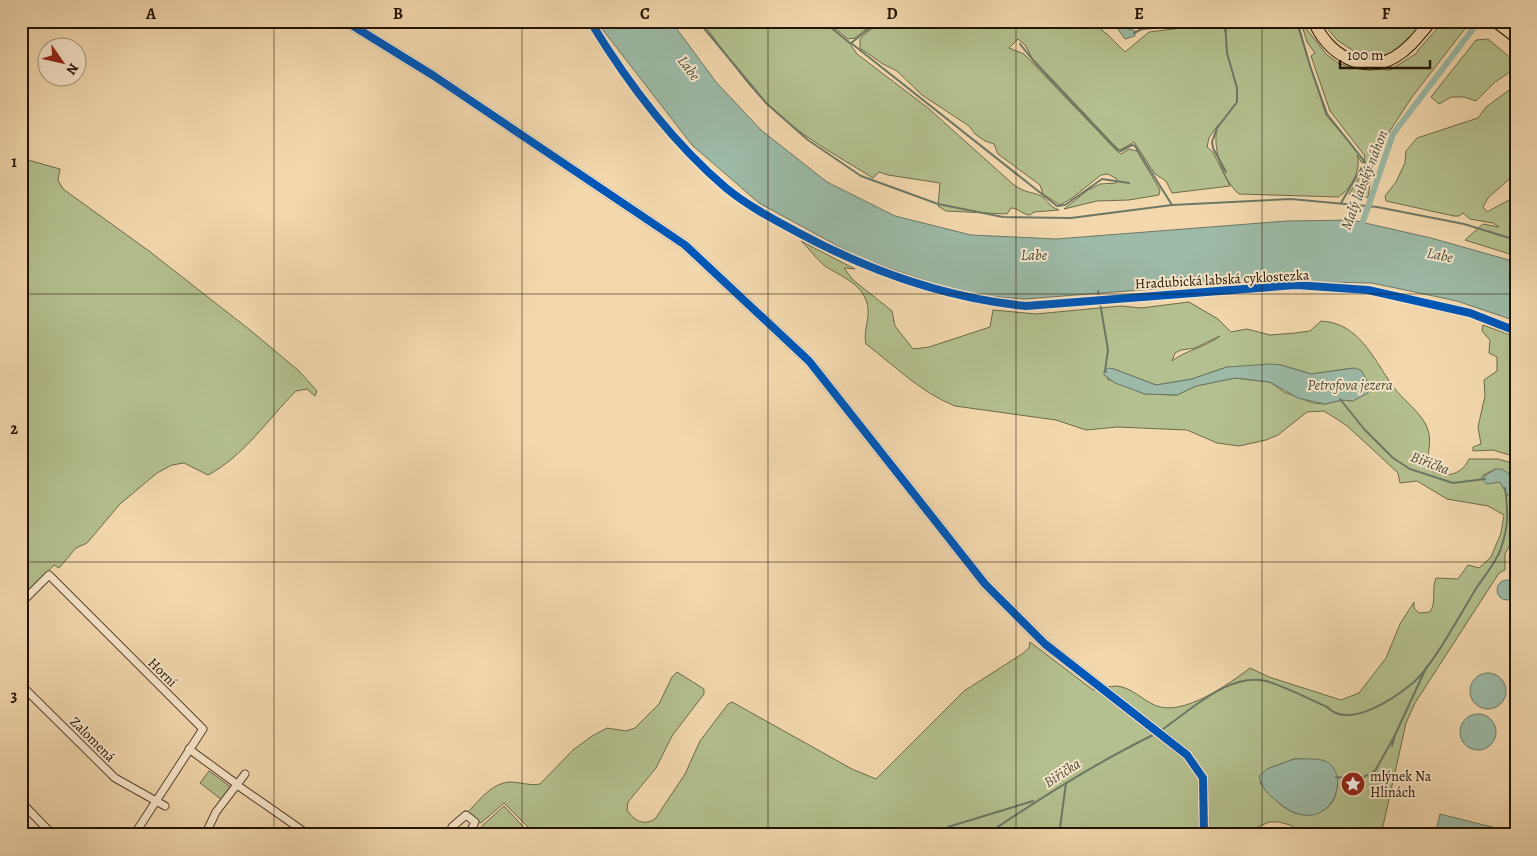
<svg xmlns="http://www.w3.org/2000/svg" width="1537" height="856" viewBox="0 0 1537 856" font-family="Alegreya,serif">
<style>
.green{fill:#b4c08f;stroke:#6c6a4a;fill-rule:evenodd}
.water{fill:#9cbaa7;stroke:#6c7866}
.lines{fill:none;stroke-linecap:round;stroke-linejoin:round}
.stream{stroke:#6c7866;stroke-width:2}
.canal{stroke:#9cbaa7;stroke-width:6}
.minor-casing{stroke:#57452e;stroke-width:9}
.tertiary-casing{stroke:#57452e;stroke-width:11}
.primary-casing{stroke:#231404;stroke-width:13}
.minor{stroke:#f7e6ca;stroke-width:7}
.tertiary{stroke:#f7e6ca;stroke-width:9}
.primary{stroke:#f3d8ae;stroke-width:11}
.cycleway-casing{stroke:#f7e6ca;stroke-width:11}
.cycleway{stroke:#0057b8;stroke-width:8}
.grid{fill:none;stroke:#231404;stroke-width:1;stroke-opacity:0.55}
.labels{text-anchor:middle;stroke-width:4;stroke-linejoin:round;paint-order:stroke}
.street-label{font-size:14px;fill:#231404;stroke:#f7e6ca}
.poi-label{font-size:14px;fill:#231404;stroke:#f7e6ca;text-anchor:start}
.water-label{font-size:15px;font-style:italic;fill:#4d4e3d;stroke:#f7e6ca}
.neatline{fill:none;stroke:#231404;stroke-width:2}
.grid-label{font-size:16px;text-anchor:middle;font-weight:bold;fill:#231404}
</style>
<rect width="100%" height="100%" fill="#f3d8ae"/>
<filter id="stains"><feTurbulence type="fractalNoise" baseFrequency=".004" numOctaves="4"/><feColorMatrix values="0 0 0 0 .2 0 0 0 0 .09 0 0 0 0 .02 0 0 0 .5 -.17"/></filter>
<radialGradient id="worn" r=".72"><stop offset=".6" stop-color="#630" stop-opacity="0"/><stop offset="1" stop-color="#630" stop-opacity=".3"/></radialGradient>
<g class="green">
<path d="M701,21H821L848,41L857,54L928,108L1014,185C1027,194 1031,191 1041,196C1048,200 1048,206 1059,210L1034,212L1030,215C1021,214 1018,208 1011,208L1007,214L946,211L938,206L940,183L888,175L879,172L873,178C836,155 797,134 766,103C741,78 723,49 701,21Z"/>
<polygon points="826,21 876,21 855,38 848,39"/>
<path d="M880,21H1090L1107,34L1125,52L1149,32L1216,24L1224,29L1226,34V24L1242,29L1244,27L1229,21H1296L1326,115L1364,160L1365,156L1330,111L1311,56L1315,53L1307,42L1301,22L1326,54L1338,63L1352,68L1390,70L1417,53L1418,50L1444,21H1471L1412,97L1374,155L1368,198L1361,194H1349L1363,171L1364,160L1362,163L1357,155C1362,168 1351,190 1338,197L1239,194C1222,180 1211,144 1218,125L1209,138L1207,147L1213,152L1230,186L1172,193L1166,181L1155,174L1134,142L1120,150L1117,148L1032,58L1025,45L1018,39L1009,48L1024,54L1117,151L1121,154L1129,149L1137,151L1160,190L1159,195L1129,200L1097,201L1064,209L1088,190L1100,184L1116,183L1117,179L1108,174L1101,175L1072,198L1060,205L1043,194L1040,185L998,154L994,144L985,141L975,134L969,126L922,95L897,71L883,64L860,48V39Z"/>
<polygon points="1321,21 1425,21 1407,39 1408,40 1391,54 1374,56 1355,52 1337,40"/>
<polygon points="1488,39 1514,61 1516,68 1495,82 1476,101 1464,97 1451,97 1439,104 1431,97 1476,40"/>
<polygon points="1516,85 1516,173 1488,198 1483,207 1487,212 1516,196 1516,256 1465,240 1483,224 1499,227 1493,223 1470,219 1463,213 1459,216 1454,216 1386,201 1385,196 1396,182 1405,163 1406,151 1417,138 1478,118 1486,107"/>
<path d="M21,158L60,169L58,180L63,189L149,251L250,330L299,371L317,391L315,396L307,389L296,391C268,419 244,456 208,475L184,463L172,465L157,473L120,504L87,543L76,548L59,568L54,565L21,600Z"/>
<path d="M801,241L855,269L844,268L853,280L892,311L895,326L913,349L929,347L990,327L993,310L1036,314L1121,306L1141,308L1189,302L1218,319L1231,332L1247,329L1270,335L1295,333L1310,331L1321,321C1359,323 1373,358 1392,385C1402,400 1423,413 1428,430C1431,439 1429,449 1428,456L1421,459C1430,479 1460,481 1469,459H1498L1516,464V542L1512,541L1505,554V570L1499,573L1415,703L1406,723L1381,835H1305L1290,825L1279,822H1269L1247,832L1217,835H536L504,803L481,823L466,814C478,802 490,784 509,782C520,782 529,786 540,784L573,750L592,736L607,728L626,731L635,728L659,704L672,677L677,672L704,689V694L672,736L656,768L628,802L627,810C634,821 644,826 655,819L685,774L700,741L728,704L732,702L852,769L876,779L964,691L1022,654L1029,648L1030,642L1093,690C1100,689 1109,686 1116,686C1132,687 1143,701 1157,706C1184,716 1229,684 1250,668L1269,677L1341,700L1359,693L1386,658L1400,624L1414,602V608L1419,613L1430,612C1437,601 1431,589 1436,578L1458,579L1468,565L1479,568L1491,557L1501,533L1504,515L1488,506L1447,499L1417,481L1400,483L1398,473L1382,458L1346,425L1324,411L1307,412L1278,435L1266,440L1239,446L1217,443L1187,430L1117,427L1086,430L1056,420L955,406C920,392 895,366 866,344C863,332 869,321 868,309C866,285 842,277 825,266C817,260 809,248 801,241ZM1220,336C1204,348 1186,350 1172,361L1175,353L1181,350L1195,348ZM1281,365L1311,374L1354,368L1353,401L1342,400L1325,404L1313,403L1284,392L1270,382L1235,378L1196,386L1177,395L1145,394L1107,379L1114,369L1156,385L1192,379L1227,367ZM1496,469L1512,482V490L1508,496L1500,482H1494L1483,475ZM1294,759H1305L1338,778C1337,784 1337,791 1335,797C1333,803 1327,809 1322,811C1295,824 1276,802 1260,783L1267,769Z"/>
<polygon points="1483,325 1516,337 1516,457 1493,450 1473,451 1473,447 1481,444 1478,427 1485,396 1484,380 1497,371 1497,357 1489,353 1490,340 1482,331"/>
<polygon points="209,771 232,788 222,800 200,783"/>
<polygon points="504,806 531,835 489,835 481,827"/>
</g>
<g class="water">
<polygon points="596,21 671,21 716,82 761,130 827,182 895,216 971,235 1056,239 1287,221 1352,220 1431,238 1516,262 1516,321 1457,301 1372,283 1257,281 1024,299 964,294 860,258 759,203 692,145"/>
<polygon points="1114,24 1135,31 1135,36 1125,39"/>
<polygon points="1270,364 1281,365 1311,374 1354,368 1361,370 1369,384 1368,393 1353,401 1342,400 1325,404 1298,398 1270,382 1235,378 1196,386 1177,395 1145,394 1115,383 1104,375 1104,371 1108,368 1114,369 1156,385 1192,379 1227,367"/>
<polygon points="1496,469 1502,469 1509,474 1514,493 1512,495 1508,496 1500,482 1487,484 1481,478"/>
<circle cx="1507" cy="590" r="10"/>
<circle cx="1488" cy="691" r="18"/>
<circle cx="1478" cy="732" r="18"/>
<path d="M1294,759C1304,759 1317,758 1325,761C1355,774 1328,843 1279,803C1268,794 1262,789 1259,776L1267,769Z"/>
<polygon points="1440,814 1500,829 1498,835 1435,835"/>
</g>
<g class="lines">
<g class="stream">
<polyline points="698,21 766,103 808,140 861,176 938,204 1003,217 1071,218 1172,205 1291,199 1377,207 1464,224 1516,240"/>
<polyline points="823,21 850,43"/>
<polyline points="879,21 851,43 1057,206 1065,205 1102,179 1129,183"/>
<polyline points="1297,21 1310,66 1327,114 1365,162 1341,203"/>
<polyline points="1134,33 1142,29 1225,22 1227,53 1237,88 1237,102 1217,128 1212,142 1213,148 1226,172"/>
<polyline points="1020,44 1036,64 1117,150 1121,151 1132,145 1135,146 1172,205"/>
<polyline points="1098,291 1108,350 1105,371 1106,372"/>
<polyline points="1340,399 1364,429 1393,458 1410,469 1453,483 1485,479"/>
<path d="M1163,729C1191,710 1229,672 1266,681C1286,687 1307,698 1327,707C1349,730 1395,698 1414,682C1434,664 1462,611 1477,587C1485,575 1497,561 1501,548C1509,525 1508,511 1505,488"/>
<polyline points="1392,746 1395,735 1427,666"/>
<polyline points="1336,777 1360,779 1375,771 1394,737"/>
<polyline points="940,835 948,827 1033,801"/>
<path d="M986,835C1040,798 1094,764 1153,735"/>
<polyline points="1059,835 1066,783"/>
</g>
<polyline class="canal" points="1360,230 1393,134 1479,21"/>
<defs>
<g id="minor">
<polyline points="21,603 49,575 203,729 134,835"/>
<polyline points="21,685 115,778 165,806"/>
<polyline points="189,749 234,782"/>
<polyline points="237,785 306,833 305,835"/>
<polyline points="21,802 53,835"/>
<polyline points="205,835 216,812 245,774"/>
<polyline points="449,835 452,827 466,815 475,822 471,830 461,835"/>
</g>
<polyline id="tertiary" points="345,21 434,76 685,245 809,361 985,584 1045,644 1187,755 1203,778 1204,835"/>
<g id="primary">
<path d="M1314,21C1326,53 1363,76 1395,57C1410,48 1420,34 1431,21"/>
<polyline points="1495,21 1516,37"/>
</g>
</defs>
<use href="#minor" class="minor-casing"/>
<use href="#tertiary" class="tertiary-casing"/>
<use href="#primary" class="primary-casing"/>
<use href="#minor" class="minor"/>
<use href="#tertiary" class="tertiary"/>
<use href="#primary" class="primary"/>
<defs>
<g id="cycleway">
<polyline points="345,21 434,76 685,245 809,361 985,584 1045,644 1187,755 1203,778 1204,835"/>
<path d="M590,21C627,82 672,142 726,188C748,206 773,219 797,232C869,271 945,298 1026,306L1296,285L1368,290L1470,313L1516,331"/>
</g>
</defs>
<use href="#cycleway" class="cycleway-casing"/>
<use href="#cycleway" class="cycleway"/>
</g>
<path class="grid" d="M274,21V835M522,21V835M768,21V835M1016,21V835M1262,21V835M21,294H1516M21,562H1516"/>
<defs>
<symbol id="sight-disc" viewBox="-11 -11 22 22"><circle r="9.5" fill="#8f2418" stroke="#f7e6ca"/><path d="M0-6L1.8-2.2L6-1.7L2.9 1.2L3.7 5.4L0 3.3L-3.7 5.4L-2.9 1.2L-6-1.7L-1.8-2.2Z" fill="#fff"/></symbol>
</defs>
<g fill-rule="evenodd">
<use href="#sight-disc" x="1339" y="770" width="28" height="28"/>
</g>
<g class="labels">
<g class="street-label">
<text transform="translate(1222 279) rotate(-3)" y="5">Hradubická labská cyklostezka</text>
<text transform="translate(163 672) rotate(45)" y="5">Horní</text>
<text transform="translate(93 739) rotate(45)" y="5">Zalomená</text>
</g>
<g class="poi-label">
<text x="1370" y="781">mlýnek Na<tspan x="1370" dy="16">Hlinách</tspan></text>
</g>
<g class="water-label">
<text transform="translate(689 68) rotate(53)" y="5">Labe</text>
<text transform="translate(1364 180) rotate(-69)" y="5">Malý labský náhon</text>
<text x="1034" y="260">Labe</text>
<text transform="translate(1440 255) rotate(12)" y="5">Labe</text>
<text x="1350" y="390">Petrofova jezera</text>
<text transform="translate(1430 463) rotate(21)" y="5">Biřička</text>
<text transform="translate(1062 773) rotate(-33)" y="5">Biřička</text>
</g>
</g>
<rect width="1537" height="856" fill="none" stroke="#f3d8ae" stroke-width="55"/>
<g transform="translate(62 62) rotate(124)"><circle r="24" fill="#f7e6ca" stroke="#a2927b"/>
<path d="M0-4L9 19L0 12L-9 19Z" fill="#8f2418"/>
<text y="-8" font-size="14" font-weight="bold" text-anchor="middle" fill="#231404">N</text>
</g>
<path d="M1340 60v8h90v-8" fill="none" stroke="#231404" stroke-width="2.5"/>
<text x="1347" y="60" font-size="15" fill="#231404" stroke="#f7e6ca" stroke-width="4" paint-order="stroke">100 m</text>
<rect x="28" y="28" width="1482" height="800" class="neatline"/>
<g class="grid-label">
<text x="151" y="19">A</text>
<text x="398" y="19">B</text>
<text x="645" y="19">C</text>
<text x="892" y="19">D</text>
<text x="1139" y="19">E</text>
<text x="1386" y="19">F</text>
<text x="14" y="167">1</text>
<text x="14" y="434">2</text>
<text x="14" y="701">3</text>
</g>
<rect width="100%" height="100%" filter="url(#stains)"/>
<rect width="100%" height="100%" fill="url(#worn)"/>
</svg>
